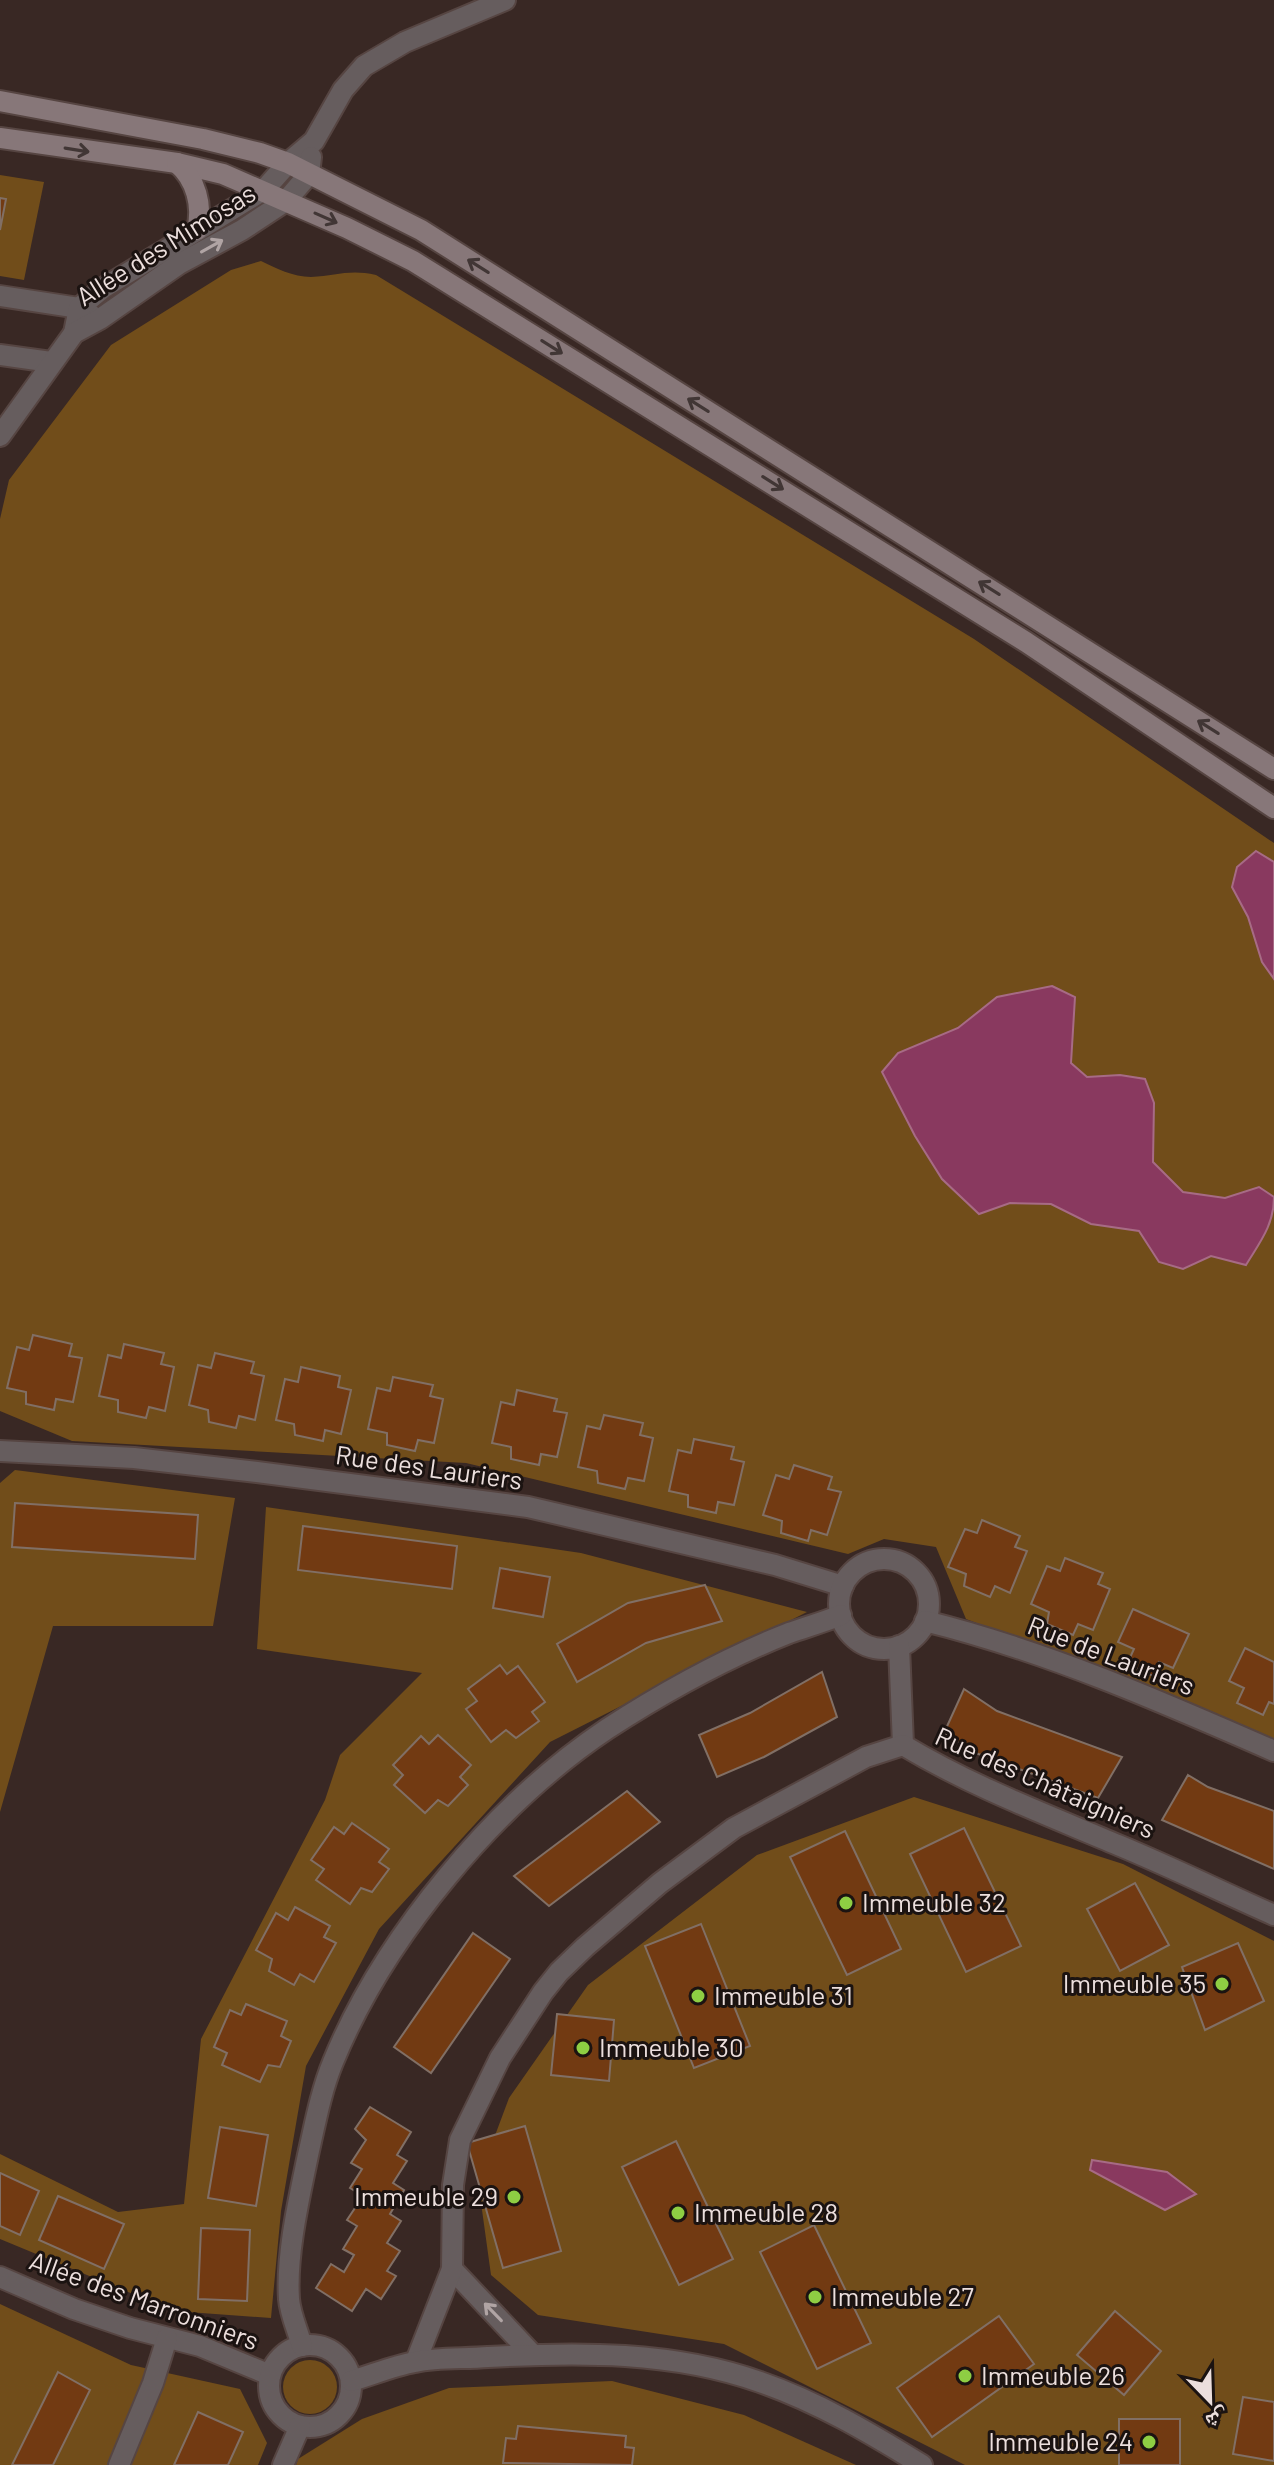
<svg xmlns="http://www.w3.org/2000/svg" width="1274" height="2465" viewBox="0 0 1274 2465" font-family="Barlow,'Noto Naskh Arabic',sans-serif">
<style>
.green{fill:#714d1a}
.water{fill:#89395f;stroke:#a76b85;stroke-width:2}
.building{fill:#723a12;stroke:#816f65;stroke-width:2}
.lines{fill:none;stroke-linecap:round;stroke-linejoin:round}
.street-casing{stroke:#564542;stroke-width:24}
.secondary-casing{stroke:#564542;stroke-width:24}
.street{stroke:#665d5e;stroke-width:20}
.secondary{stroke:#877779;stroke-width:20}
.oneway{stroke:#413635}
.oneway2{stroke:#b0a4a4}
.poi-dot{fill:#8ece43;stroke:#1b1311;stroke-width:3}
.labels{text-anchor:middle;stroke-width:6;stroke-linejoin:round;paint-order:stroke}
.street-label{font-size:26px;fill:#ecdfdd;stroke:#1b1311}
.poi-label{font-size:26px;fill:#ecdfdd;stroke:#1b1311;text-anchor:start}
</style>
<rect width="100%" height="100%" fill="#392824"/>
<g class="green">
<polygon points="0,175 44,182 24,280 0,276"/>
<path d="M261,261C276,268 293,277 311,277C336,276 349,269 376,275L974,639L1274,843V1746L1173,1699L966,1619L936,1547L884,1539L848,1554L466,1463L72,1441L0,1411V519L9,480L111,345L231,270Z"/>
<polygon points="15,1470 235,1498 213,1626 53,1626 0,1812 0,1483"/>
<polygon points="266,1507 581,1553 807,1612 550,1742 379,1929 306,2066 281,2211 271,2318 174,2311 0,2239 0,2154 118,2212 184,2204 201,2039 325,1800 340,1755 422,1673 257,1649"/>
<polygon points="914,1797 1123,1864 1274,1941 1274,2465 965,2465 724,2344 538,2315 491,2275 478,2181 509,2098 588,1985 757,1855"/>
<polygon points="0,2304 131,2365 240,2389 267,2443 258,2465 0,2465"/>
<circle cx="310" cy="2387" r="27"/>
<polygon points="612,2381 744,2415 856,2465 296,2465 298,2459 362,2419 449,2388"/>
</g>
<g class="water">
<polygon points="1256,851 1274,862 1274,979 1262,962 1248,917 1232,887 1237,867"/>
<path d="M1052,986L1075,997L1071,1063L1087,1077L1120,1075L1145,1079L1154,1103L1153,1162L1183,1192L1225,1198L1259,1187L1274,1197C1274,1225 1260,1242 1246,1265L1211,1256L1183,1269L1159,1262L1139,1231L1091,1224L1051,1204L1010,1203L979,1214L942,1179L915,1136L882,1072L898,1053L958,1028L997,997Z"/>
<polygon points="1092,2160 1167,2172 1196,2194 1165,2210 1090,2170"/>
</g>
<g class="building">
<polygon points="0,198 6,199 0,230"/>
<polygon points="33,1335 72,1344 69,1356 82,1358 73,1402 56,1399 54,1410 26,1404 26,1392 7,1388 17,1347 29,1350"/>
<polygon points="124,1344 164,1353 161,1364 174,1367 165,1411 149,1407 146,1418 118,1412 118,1400 99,1396 108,1355 121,1358"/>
<polygon points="215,1353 254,1362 251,1373 264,1376 255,1420 239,1416 236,1428 209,1422 208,1410 189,1405 198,1365 211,1368"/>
<polygon points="301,1367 340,1376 338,1387 351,1390 341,1434 325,1430 323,1441 295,1435 294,1424 276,1420 285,1379 298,1382"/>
<polygon points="393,1377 433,1385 430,1396 443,1399 434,1443 418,1440 415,1451 387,1445 387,1433 368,1429 377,1388 390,1391"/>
<polygon points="517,1390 557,1399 554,1411 567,1413 557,1457 541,1454 539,1465 511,1459 511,1447 492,1443 501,1402 514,1405"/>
<polygon points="604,1415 643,1423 640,1435 653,1438 644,1481 628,1478 625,1489 598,1483 597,1471 578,1467 587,1426 600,1429"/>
<polygon points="694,1439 734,1447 731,1459 744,1462 734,1505 718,1502 716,1513 688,1507 688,1495 669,1491 678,1450 691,1453"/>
<polygon points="794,1465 832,1477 828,1489 841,1492 827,1535 811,1530 808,1541 781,1533 782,1521 763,1515 776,1475 789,1479"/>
<polygon points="15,1503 198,1515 195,1559 12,1547"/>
<polygon points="982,1520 1020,1536 1015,1547 1027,1551 1010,1593 995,1586 990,1597 964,1586 966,1574 948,1567 965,1529 977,1533"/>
<polygon points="303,1526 457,1546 452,1589 298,1570"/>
<polygon points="1065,1558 1103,1573 1098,1584 1110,1589 1093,1630 1078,1624 1073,1635 1047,1624 1049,1612 1031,1604 1047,1566 1060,1571"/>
<polygon points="500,1568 550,1577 543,1617 493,1608"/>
<polygon points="705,1585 722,1621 646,1643 577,1682 557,1644 628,1603"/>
<polygon points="1133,1609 1189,1634 1173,1668 1159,1662 1153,1676 1127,1664 1134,1649 1118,1642"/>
<polygon points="1245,1648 1274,1662 1274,1704 1269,1702 1263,1715 1237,1703 1244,1688 1229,1681"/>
<polygon points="500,1665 507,1674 518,1666 545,1702 532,1712 539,1721 516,1738 506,1730 491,1742 466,1709 477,1701 468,1689"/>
<polygon points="822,1672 837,1717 764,1757 717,1777 699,1735 750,1713"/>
<polygon points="964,1689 997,1711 1122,1757 1098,1798 973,1752 944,1733"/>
<polygon points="438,1735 471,1765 460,1777 468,1785 448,1806 438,1800 425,1813 394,1785 403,1775 393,1765 421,1736 429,1744"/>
<polygon points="1188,1775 1208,1787 1274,1811 1274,1869 1162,1820"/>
<polygon points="627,1791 660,1822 549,1906 514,1876"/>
<polygon points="352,1823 389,1849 379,1862 389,1869 372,1892 361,1888 350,1904 316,1880 324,1869 311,1860 334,1827 344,1834"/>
<polygon points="964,1828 1021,1946 966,1972 910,1854"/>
<polygon points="845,1831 901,1949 847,1975 790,1857"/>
<polygon points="1135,1883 1169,1945 1120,1971 1087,1909"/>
<polygon points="295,1907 330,1926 324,1937 336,1943 314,1982 300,1974 294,1985 269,1971 272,1959 256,1950 276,1913 288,1920"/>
<polygon points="701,1924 750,2046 694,2068 645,1946"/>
<polygon points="473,1933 510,1959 431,2073 394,2047"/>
<polygon points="1238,1943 1264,2001 1205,2030 1182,1967"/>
<polygon points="246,2004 287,2021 281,2036 291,2041 280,2067 268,2065 260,2082 222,2065 227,2053 214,2047 230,2010 241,2015"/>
<polygon points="557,2014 614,2020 609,2081 551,2075"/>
<polygon points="370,2107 411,2132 397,2155 407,2161 393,2183 404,2190 390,2214 401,2221 387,2243 400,2251 387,2271 396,2276 381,2299 366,2289 352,2311 316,2288 331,2264 344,2272 354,2255 343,2249 357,2226 347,2220 363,2196 350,2188 362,2169 351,2163 366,2140 355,2129"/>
<polygon points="525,2126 561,2251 503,2268 467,2143"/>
<polygon points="220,2127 268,2135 256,2206 208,2198"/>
<polygon points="676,2141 733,2259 679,2285 622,2167"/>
<polygon points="0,2173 39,2191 20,2235 0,2226"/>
<polygon points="58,2196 124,2224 104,2269 39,2240"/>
<polygon points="814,2225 871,2343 817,2369 760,2252"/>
<polygon points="201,2228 250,2230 247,2301 198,2299"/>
<polygon points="1115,2311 1161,2351 1124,2395 1077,2355"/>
<polygon points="999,2316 1034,2364 932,2437 897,2388"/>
<polygon points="58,2372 90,2390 53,2465 12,2465"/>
<polygon points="1243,2397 1274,2402 1274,2461 1233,2454"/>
<polygon points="198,2412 243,2432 228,2465 174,2465"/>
<rect x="1119" y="2419" width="61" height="46"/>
<polygon points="518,2426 626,2436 625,2447 634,2448 632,2465 503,2463 506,2438 516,2439"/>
</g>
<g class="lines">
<defs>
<g id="street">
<polyline points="0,296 79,308 90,314"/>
<polyline points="74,333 79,308 103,288 264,190 288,163 314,141 343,90 364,66 405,42 505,0"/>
<polyline points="0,355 51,362"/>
<polyline points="0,436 74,333 100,319 179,264 242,230 286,201 309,174 311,157"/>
<polyline points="0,1451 134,1458 257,1472 528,1507 775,1565 843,1586"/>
<circle cx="884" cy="1604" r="45"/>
<path d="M925,1621C1046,1651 1160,1701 1274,1751"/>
<polyline points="899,1646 903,1745"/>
<polyline points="452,2269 533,2355"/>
<polyline points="0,2277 74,2309 130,2328 200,2346 270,2375"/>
<circle cx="310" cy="2386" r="41"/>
<path d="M302,2346C298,2331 290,2314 289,2299C286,2254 299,2199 308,2155C315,2124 321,2091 333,2062C384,1937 495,1804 607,1729C664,1692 726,1658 789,1633C806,1627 824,1622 841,1615"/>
<path d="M416,2361L452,2269L453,2185L460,2140L500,2058L543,1992L559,1972L585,1947L660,1883L734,1828L866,1757L903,1745C971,1786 1045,1814 1118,1845C1171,1867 1222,1892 1274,1915"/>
<path d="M351,2381C372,2375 393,2366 415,2362C438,2357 464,2359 488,2357C578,2352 673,2351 760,2382C818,2402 870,2433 922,2465"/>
<polyline points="119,2465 153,2383 167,2338"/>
<polyline points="283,2465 300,2426"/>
</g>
<g id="secondary">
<polyline points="0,101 203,139 260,153 288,163 421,230 1274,769"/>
<polyline points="0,138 177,163 223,174 347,228 413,261 1026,642 1274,808"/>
<path d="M177,163C196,179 203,206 197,230"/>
</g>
</defs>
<use href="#street" class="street-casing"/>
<use href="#secondary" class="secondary-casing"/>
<use href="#street" class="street"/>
<use href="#secondary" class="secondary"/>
</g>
<defs><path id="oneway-shaft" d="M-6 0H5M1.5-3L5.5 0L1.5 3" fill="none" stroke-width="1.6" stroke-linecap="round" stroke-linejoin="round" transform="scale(2)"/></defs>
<g class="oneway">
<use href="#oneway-shaft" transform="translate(77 150) rotate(9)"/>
<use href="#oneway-shaft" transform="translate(326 218) rotate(24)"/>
<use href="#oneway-shaft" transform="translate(478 266) rotate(-148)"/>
<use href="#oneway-shaft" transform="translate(552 347) rotate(32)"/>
<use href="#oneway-shaft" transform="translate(698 405) rotate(-148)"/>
<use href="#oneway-shaft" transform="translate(773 483) rotate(32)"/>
<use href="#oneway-shaft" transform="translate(989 588) rotate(-148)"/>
<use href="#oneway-shaft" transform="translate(1208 727) rotate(-148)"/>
</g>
<g class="oneway2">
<use href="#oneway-shaft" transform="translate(212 246) rotate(-29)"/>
<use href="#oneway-shaft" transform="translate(493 2312) rotate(-134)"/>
</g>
<g class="poi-dot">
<circle cx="846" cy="1903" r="8"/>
<circle cx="1222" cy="1984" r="8"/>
<circle cx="698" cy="1996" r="8"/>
<circle cx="583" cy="2048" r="8"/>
<circle cx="514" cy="2197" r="8"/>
<circle cx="678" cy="2213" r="8"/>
<circle cx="815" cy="2297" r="8"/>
<circle cx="965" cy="2376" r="8"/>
<circle cx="1149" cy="2442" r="8"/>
</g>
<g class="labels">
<g class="street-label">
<text transform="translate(166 245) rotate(-32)" y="9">Allée des Mimosas</text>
<text transform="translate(429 1468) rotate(8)" y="9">Rue des Lauriers</text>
<text transform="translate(1111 1656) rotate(21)" y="9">Rue de Lauriers</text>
<text transform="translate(1045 1783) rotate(24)" y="9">Rue des Châtaigniers</text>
<text transform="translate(144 2301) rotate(20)" y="9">Allée des Marronniers</text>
</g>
<g class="poi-label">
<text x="862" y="1912">Immeuble 32</text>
<text x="1206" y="1993" text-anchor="end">Immeuble 35</text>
<text x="714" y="2005">Immeuble 31</text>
<text x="599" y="2057">Immeuble 30</text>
<text x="498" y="2206" text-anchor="end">Immeuble 29</text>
<text x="694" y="2222">Immeuble 28</text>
<text x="831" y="2306">Immeuble 27</text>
<text x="981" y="2385">Immeuble 26</text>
<text x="1133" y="2451" text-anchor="end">Immeuble 24</text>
</g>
</g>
<g transform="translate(1210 2401) rotate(157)" stroke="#1b1311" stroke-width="6" paint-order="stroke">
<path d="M0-6L14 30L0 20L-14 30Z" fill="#ecdfdd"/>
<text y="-12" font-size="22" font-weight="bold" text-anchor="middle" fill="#ecdfdd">ش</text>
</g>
</svg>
